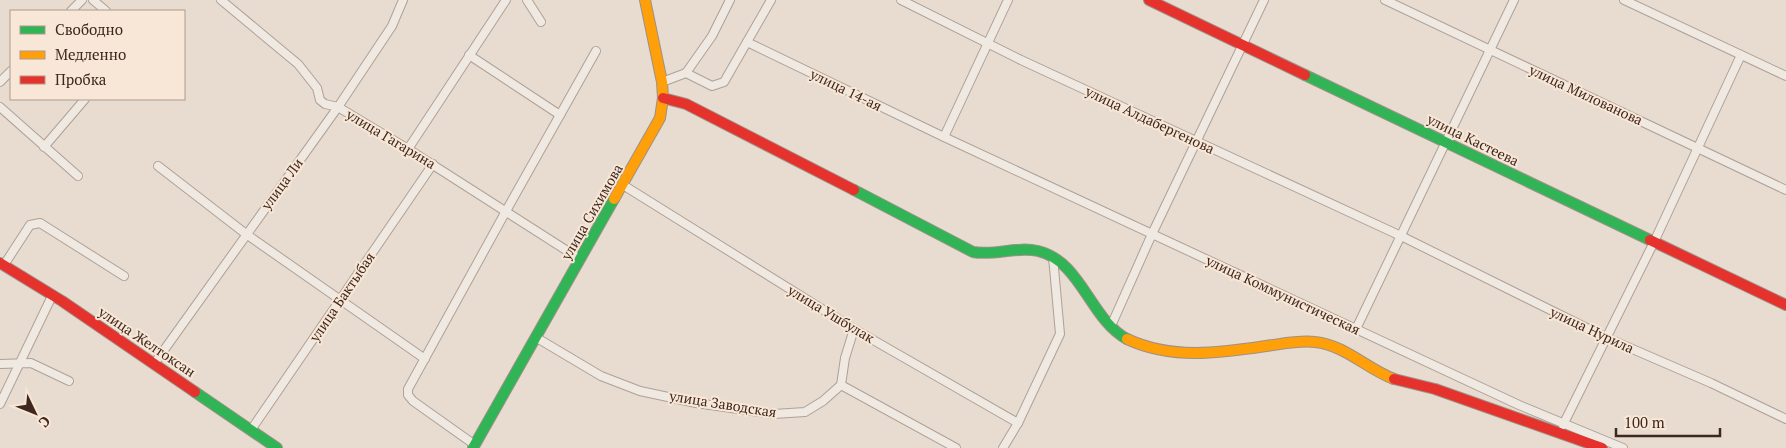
<svg xmlns="http://www.w3.org/2000/svg" width="1786" height="448" viewBox="0 0 1786 448" font-family="'PT Serif',serif">
<style>
.lines{fill:none;stroke-linecap:round;stroke-linejoin:round}
.street-casing{stroke:#ada198;stroke-width:10}
.fast-casing{stroke:#9d9188;stroke-width:12}
.slow-casing{stroke:#9d9188;stroke-width:12}
.jam-casing{stroke:#9d9188;stroke-width:12}
.street{stroke:#efe9e2;stroke-width:8}
.fast{stroke:#30b455;stroke-width:10}
.slow{stroke:#ff9f0a;stroke-width:10}
.jam{stroke:#e5322d;stroke-width:10}
.labels{text-anchor:middle;stroke-width:4;stroke-linejoin:round;paint-order:stroke}
.street-label{font-size:14px;fill:#3e271e;stroke:#f8e7d6}
</style>
<rect width="100%" height="100%" fill="#e8dcd0"/>
<g class="lines">
<defs>
<g id="street">
<polyline points="93,0 106,11"/>
<polyline points="221,0 298,64 317,88 320,100 325,104 338,107 408,149 580,259"/>
<polyline points="527,0 541,22"/>
<polyline points="901,0 1021,60 1401,236 1607,338 1711,383 1786,419"/>
<polyline points="1385,0 1786,190"/>
<polyline points="1624,0 1786,76"/>
<polyline points="71,11 82,0"/>
<polyline points="747,42 944,137 1519,405 1623,448"/>
<polyline points="469,55 560,115"/>
<polyline points="686,73 712,86 724,82 771,0"/>
<polyline points="0,82 11,71"/>
<polyline points="662,82 686,73 712,36 730,0"/>
<polyline points="0,107 78,176"/>
<polyline points="944,137 1008,0"/>
<polyline points="44,147 85,99"/>
<polyline points="408,149 506,0"/>
<polyline points="158,166 246,234 425,359"/>
<polyline points="623,185 854,329 1018,423 1003,448"/>
<polyline points="4,265 30,225 40,223 124,276"/>
<polyline points="1111,326 1152,234 1264,0"/>
<polyline points="1356,329 1514,0"/>
<polyline points="537,338 601,376 640,391 696,403 774,414 805,412 823,401 841,385 956,448"/>
<polyline points="0,364 31,363 69,381"/>
<polyline points="154,364 338,107 392,26 403,0"/>
<polyline points="841,385 845,358 854,329"/>
<polyline points="0,404 52,296"/>
<polyline points="1018,423 1060,334 1053,257"/>
<polyline points="1563,425 1654,242 1741,55"/>
<polyline points="251,430 433,164"/>
<polyline points="475,445 413,401 408,395 408,389 506,211 596,51"/>
</g>
<g id="fast">
<polyline points="1305,75 1650,240"/>
<path d="M854,190L973,252C995,256 1017,246 1038,251C1081,261 1090,319 1127,339"/>
<polyline points="195,392 277,448"/>
<polyline points="473,448 614,199"/>
</g>
<g id="slow">
<polyline points="614,199 660,118 663,98 662,82 645,0"/>
<path d="M1127,339C1172,360 1219,353 1266,346C1282,344 1299,340 1315,342C1345,345 1367,369 1394,379"/>
</g>
<g id="jam">
<polyline points="1149,0 1305,75"/>
<polyline points="663,98 686,104 854,190"/>
<polyline points="1650,240 1786,305"/>
<polyline points="0,263 62,301 195,392"/>
<polyline points="1394,379 1435,389 1602,448"/>
</g>
</defs>
<use href="#street" class="street-casing"/>
<use href="#fast" class="fast-casing"/>
<use href="#slow" class="slow-casing"/>
<use href="#jam" class="jam-casing"/>
<use href="#street" class="street"/>
<use href="#fast" class="fast"/>
<use href="#slow" class="slow"/>
<use href="#jam" class="jam"/>
</g>
<g class="labels">
<g class="street-label">
<text transform="translate(846 90) rotate(26)" y="5">улица 14-ая</text>
<text transform="translate(1586 95) rotate(25)" y="5">улица Милованова</text>
<text transform="translate(1150 120) rotate(25)" y="5">улица Алдабергенова</text>
<text transform="translate(391 139) rotate(31)" y="5">улица Гагарина</text>
<text transform="translate(1473 140) rotate(26)" y="5">улица Кастеева</text>
<text transform="translate(282 184) rotate(-54)" y="5">улица Ли</text>
<text transform="translate(592 212) rotate(-60)" y="5">улица Сихимова</text>
<text transform="translate(1283 295) rotate(25)" y="5">улица Коммунистическая</text>
<text transform="translate(342 297) rotate(-56)" y="5">улица Бактыбая</text>
<text transform="translate(831 314) rotate(31)" y="5">улица Ушбулак</text>
<text transform="translate(1592 330) rotate(25)" y="5">улица Нурила</text>
<text transform="translate(147 342) rotate(34)" y="5">улица Желтоксан</text>
<text transform="translate(723 404) rotate(9)" y="5">улица Заводская</text>
</g>
</g>
<rect x="10" y="10" width="175" height="90" fill="#f8e7d6" stroke="#ae9a8c"/>
<rect x="20" y="26" width="25" height="8" fill="#30b455" stroke="#ae9a8c"/>
<text x="55" y="35" font-size="15" fill="#3e271e">Свободно</text>
<rect x="20" y="51" width="25" height="8" fill="#ff9f0a" stroke="#ae9a8c"/>
<text x="55" y="60" font-size="15" fill="#3e271e">Медленно</text>
<rect x="20" y="76" width="25" height="8" fill="#e5322d" stroke="#ae9a8c"/>
<text x="55" y="85" font-size="15" fill="#3e271e">Пробка</text>
<g transform="translate(35 413) rotate(133)" stroke="#f8e7d6" stroke-width="4" paint-order="stroke">
<path d="M0-4L9 19L0 12L-9 19Z" fill="#3e271e"/>
<text y="-8" font-size="14" font-weight="bold" text-anchor="middle" fill="#3e271e">С</text>
</g>
<path d="M1616 428v8h104v-8" fill="none" stroke="#3e271e" stroke-width="2.5"/>
<text x="1624" y="428" font-size="15" fill="#3e271e" stroke="#f8e7d6" stroke-width="4" paint-order="stroke">100 m</text>
</svg>
